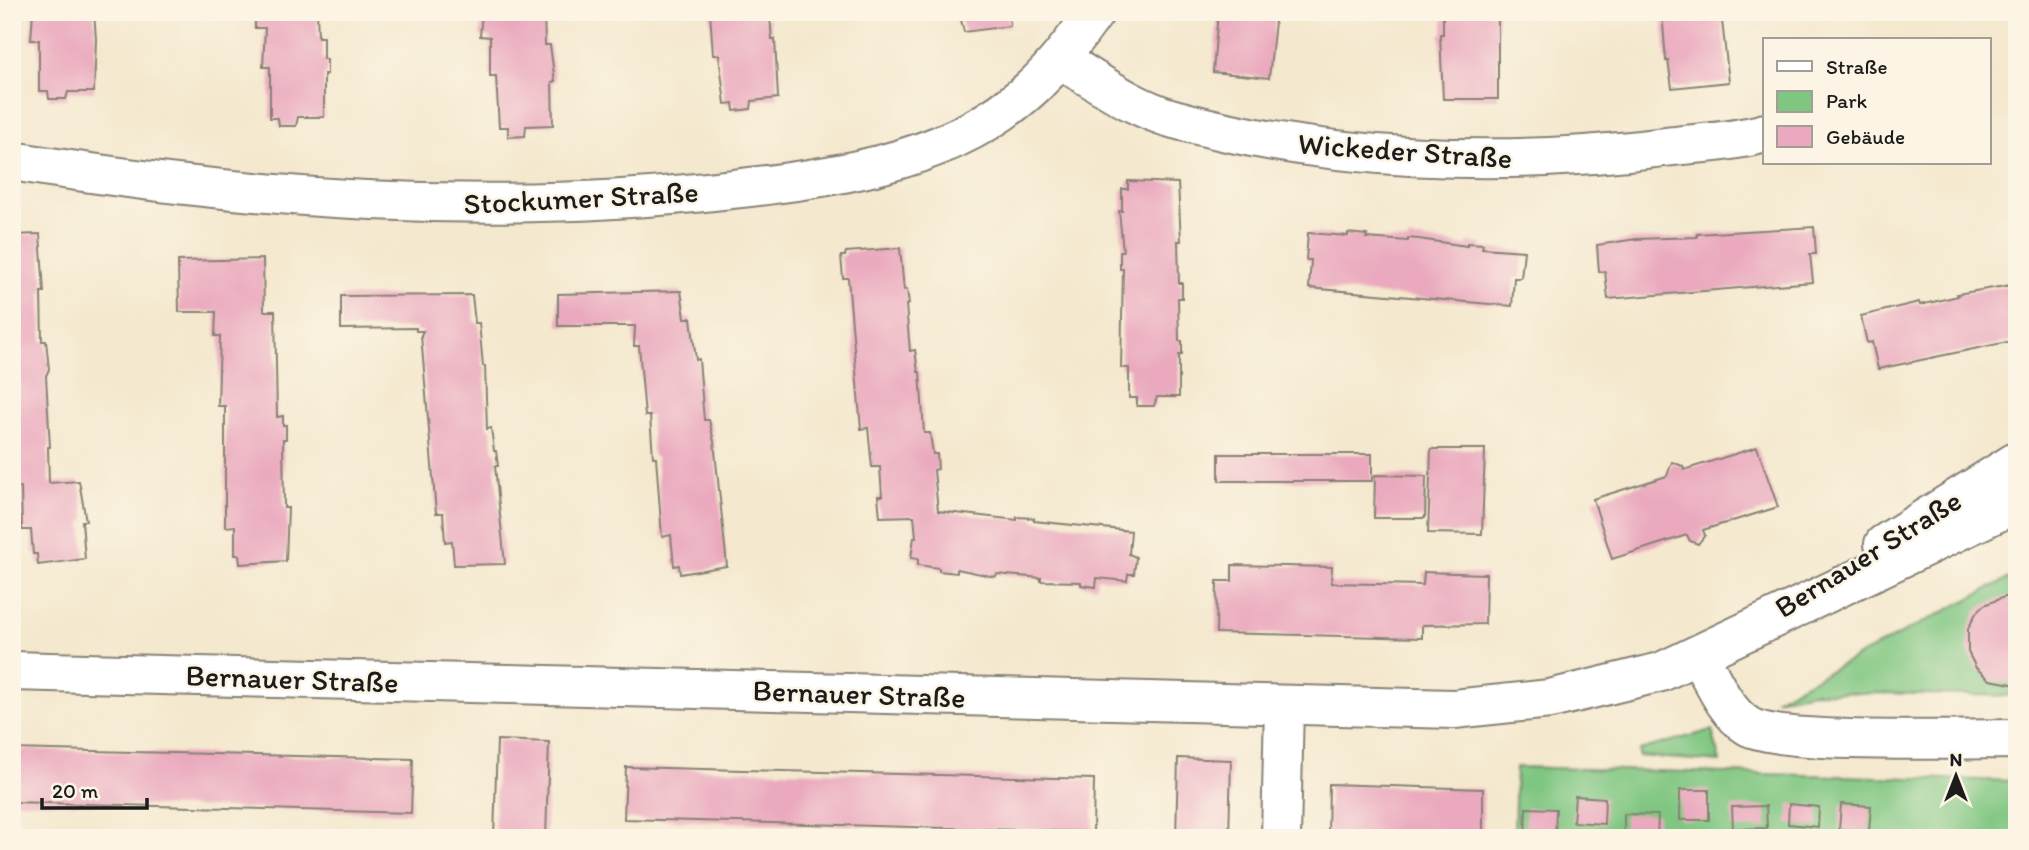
<svg xmlns="http://www.w3.org/2000/svg" width="2029" height="850" viewBox="0 0 2029 850" font-family="Itim,sans-serif">
<style>
.green{fill:#7fc681;stroke:#4e714e;stroke-width:2}
.building{fill:#eaa9be}
.lines{fill:none;stroke-linecap:round;stroke-linejoin:round}
.minor-casing{stroke:#888275;stroke-width:42}
.major-casing{stroke:#888275;stroke-width:42}
.minor{stroke:#fff;stroke-width:38}
.major{stroke:#fff;stroke-width:38}
.labels{text-anchor:middle;stroke-width:5;stroke-linejoin:round;paint-order:stroke}
.street-label{font-size:30px;fill:#1c1c1c;stroke:#fcf5e5}
</style>
<rect width="100%" height="100%" fill="#fcf5e5"/>
<filter id="ink" filterUnits="userSpaceOnUse"><feTurbulence type="fractalNoise" baseFrequency=".0143" numOctaves="2"/><feDisplacementMap in="SourceGraphic" scale="14" xChannelSelector="R" yChannelSelector="G"/><feConvolveMatrix kernelMatrix="1 2 1 2 8 2 1 2 1" color-interpolation-filters="sRGB"/></filter>
<filter id="wash" filterUnits="userSpaceOnUse"><feTurbulence type="fractalNoise" baseFrequency=".00686" numOctaves="4" result="noise"/><feDisplacementMap in="SourceGraphic" scale="28" xChannelSelector="R" yChannelSelector="G"/><feGaussianBlur stdDeviation="1.57" result="paint"/><feColorMatrix in="noise" values="0 0 0 0 0 0 0 0 0 0 0 0 0 0 0 0 0 1.4 0 .05"/><feComposite in="paint" operator="in"/></filter>
<g filter="url(#wash)">
<rect width="100%" height="100%" fill="#f4e8ce"/>
<g class="green">
<polygon points="2017,574 2017,696 1814,692 1775,699"/>
<polygon points="1712,730 1720,762 1639,756 1639,750"/>
<polygon points="1516,767 2017,781 2017,838 1514,838"/>
</g>
<g id="blocks">
<g class="building">
<polygon points="33,12 94,12 96,39 94,92 68,92 66,99 49,99 48,91 39,91 39,40 31,40"/>
<polygon points="255,12 317,12 318,37 323,37 323,59 327,59 327,74 324,74 324,117 298,117 296,126 279,126 278,118 270,118 270,67 263,67 265,28 255,28"/>
<polygon points="482,12 544,12 545,45 550,45 554,74 555,81 552,82 553,125 526,126 525,136 508,137 508,127 499,127 496,76 490,76 490,37 480,36"/>
<polygon points="710,12 763,12 763,19 770,18 772,39 775,39 778,98 752,101 751,109 734,111 733,103 725,104 719,55 713,55"/>
<polygon points="959,12 1009,12 1010,26 964,32"/>
<polygon points="1218,12 1276,12 1269,78 1213,72"/>
<polygon points="1443,12 1498,12 1498,99 1443,99 1440,34 1443,34"/>
<polygon points="1662,12 1721,12 1729,82 1672,88 1668,60 1666,61"/>
<polygon points="1128,181 1178,183 1181,241 1178,241 1179,283 1182,283 1182,298 1178,298 1179,341 1182,341 1182,355 1179,355 1179,397 1157,397 1154,406 1137,406 1137,398 1129,398 1129,368 1121,368 1123,269 1120,269 1120,251 1123,251 1119,211 1122,211 1122,189 1128,189"/>
<polygon points="1814,227 1816,254 1810,254 1813,282 1608,299 1605,272 1599,272 1597,245 1636,239 1697,237 1697,234"/>
<polygon points="1308,233 1348,236 1348,233 1367,235 1366,238 1408,241 1408,238 1419,239 1467,246 1467,243 1483,244 1482,248 1524,251 1521,278 1514,278 1512,306 1309,288 1311,260 1306,260"/>
<polygon points="40,234 44,292 41,292 42,341 46,341 49,369 46,376 50,447 48,447 49,483 79,481 86,521 82,521 85,559 38,565 37,554 33,554 31,530 22,530 21,487 12,488 12,235"/>
<polygon points="900,248 904,290 907,289 909,304 906,305 910,351 915,350 918,372 920,372 924,433 930,433 933,454 937,454 938,469 934,470 938,511 1017,520 1017,517 1034,518 1034,521 1131,531 1129,554 1136,557 1134,574 1128,574 1127,581 1097,578 1096,587 1081,585 1081,582 1041,581 1041,578 997,574 995,577 957,569 957,573 939,571 939,568 918,565 918,559 911,558 914,537 916,537 914,516 880,517 878,496 882,496 880,467 872,467 868,428 861,429 848,278 843,278 841,256 845,256 846,252"/>
<polygon points="263,259 264,311 275,311 277,417 283,416 283,425 286,425 286,439 283,439 284,508 288,508 286,561 240,564 239,555 235,555 235,526 225,527 225,406 218,406 220,336 215,336 216,312 179,312 178,261"/>
<polygon points="2017,284 2017,340 1878,369 1872,342 1867,343 1861,316 1919,302 1920,305 1958,296 1957,294"/>
<polygon points="681,291 685,318 691,318 696,360 699,359 704,420 709,420 714,442 727,566 680,574 679,565 674,566 671,535 662,537 656,457 653,457 650,416 645,416 639,346 634,346 635,326 558,326 558,294"/>
<polygon points="472,295 475,323 479,323 483,366 485,366 487,429 491,428 494,451 496,451 498,466 495,466 505,564 454,565 452,541 445,542 443,513 436,513 421,335 423,331 416,331 416,328 341,329 341,296"/>
<polygon points="1757,447 1778,507 1703,530 1705,535 1698,544 1690,541 1687,535 1612,559 1593,499 1667,476 1672,462 1683,466 1684,470"/>
<polygon points="1431,449 1485,449 1482,534 1428,533"/>
<rect x="1219" y="454" width="153" height="27"/>
<polygon points="1375,475 1426,476 1425,518 1374,518"/>
<polygon points="1232,565 1332,567 1331,583 1423,585 1424,572 1486,574 1485,624 1422,625 1422,638 1216,633 1217,581 1232,581"/>
<polygon points="2004,597 2017,597 2017,685 1990,680 1976,668 1968,652 1968,629 1976,613 1984,605"/>
<polygon points="497,740 549,742 546,838 494,838"/>
<polygon points="12,749 413,759 411,813 12,802"/>
<polygon points="1178,758 1231,760 1229,838 1176,838"/>
<polygon points="626,767 1094,779 1093,832 624,819"/>
<polygon points="1329,784 1483,789 1483,838 1328,838"/>
<rect x="1680" y="790" width="29" height="30"/>
<polygon points="1575,796 1605,798 1604,824 1573,822"/>
<polygon points="1789,804 1819,807 1818,827 1788,824"/>
<polygon points="1841,804 1871,806 1869,832 1839,830"/>
<polygon points="1766,806 1767,828 1733,829 1732,807"/>
<polygon points="1526,808 1556,809 1555,838 1525,838"/>
<polygon points="1624,814 1658,815 1657,838 1624,838"/>
</g>
</g>
</g>
<g filter="url(#ink)">
<use href="#blocks" fill-opacity="0" stroke="#888275" stroke-width="2"/>
<g class="lines">
<defs>
<g id="minor">
<path d="M1061,60C1097,81 1133,108 1174,119C1330,162 1505,167 1665,147C1698,143 1733,142 1765,133"/>
<path d="M12,161C252,200 492,217 733,189C828,178 937,164 1015,102C1048,77 1071,45 1095,12"/>
<path d="M1699,656C1712,678 1725,712 1748,726C1780,745 1969,739 2017,739"/>
<polyline points="1281,838 1284,705"/>
</g>
<g id="major">
<polyline points="1884,544 2017,461"/>
<polyline points="12,671 1454,709 1550,699 1661,672 2017,503"/>
</g>
</defs>
<use href="#minor" class="minor-casing"/>
<use href="#major" class="major-casing"/>
<use href="#minor" class="minor"/>
<use href="#major" class="major"/>
</g>
</g>
<g class="labels">
<g class="street-label">
<text transform="translate(1405 151) rotate(4)" y="10">Wickeder Straße</text>
<text transform="translate(581 198) rotate(-3)" y="10">Stockumer Straße</text>
<text transform="translate(1868 554) rotate(-32)" y="10">Bernauer Straße</text>
<text transform="translate(292 679) rotate(2)" y="10">Bernauer Straße</text>
<text transform="translate(859 694) rotate(2)" y="10">Bernauer Straße</text>
</g>
</g>
<rect width="2029" height="850" fill="none" stroke="#fcf5e5" stroke-width="42"/>
<rect x="1763" y="38" width="228" height="126" fill="#fcf5e5" stroke="#a29e95" stroke-width="2"/>
<rect x="1777" y="61" width="35" height="10" fill="#ffffff" stroke="#a29e95" stroke-width="2"/>
<text x="1826" y="74" font-size="21" fill="#1c1c1c">Straße</text>
<rect x="1777" y="91" width="35" height="21" fill="#7fc681" stroke="#a29e95" stroke-width="2"/>
<text x="1826" y="108" font-size="21" fill="#1c1c1c">Park</text>
<rect x="1777" y="126" width="35" height="21" fill="#eaa9be" stroke="#a29e95" stroke-width="2"/>
<text x="1826" y="144" font-size="21" fill="#1c1c1c">Gebäude</text>
<g transform="translate(1956 776)" stroke="#fcf5e5" stroke-width="5" paint-order="stroke">
<path d="M0-5L12 26L0 18L-12 26Z" fill="#1c1c1c"/>
<text y="-10" font-size="19" font-weight="bold" text-anchor="middle" fill="#1c1c1c">N</text>
</g>
<path d="M42 798v10h105v-10" fill="none" stroke="#1c1c1c" stroke-width="3.5"/>
<text x="52" y="798" font-size="21" fill="#1c1c1c" stroke="#fcf5e5" stroke-width="5" paint-order="stroke">20 m</text>
</svg>
